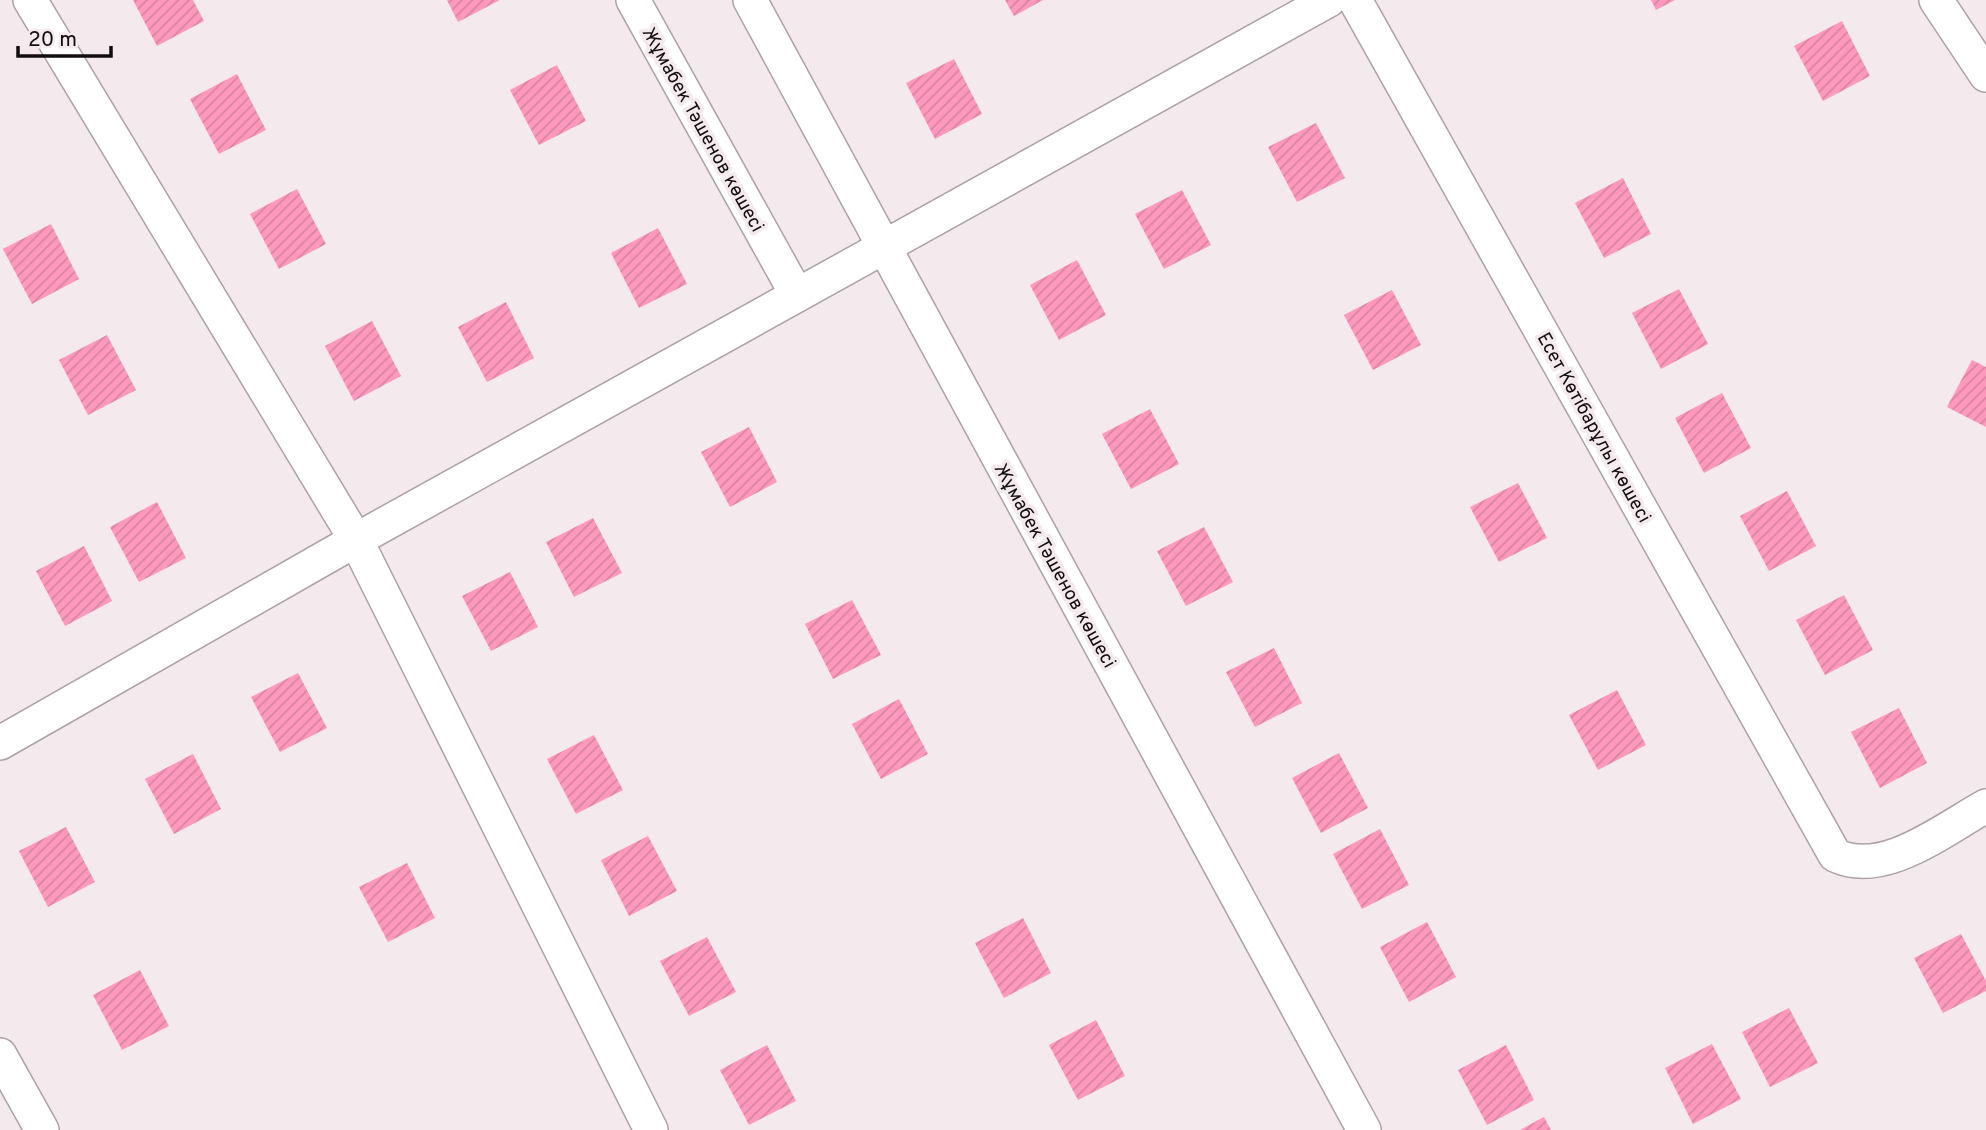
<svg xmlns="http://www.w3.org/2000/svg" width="1986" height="1130" viewBox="0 0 1986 1130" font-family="Overpass,sans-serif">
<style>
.building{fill:url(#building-hatch)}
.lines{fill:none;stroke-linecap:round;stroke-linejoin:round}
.minor-casing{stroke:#aca1a5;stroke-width:36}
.minor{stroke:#fff;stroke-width:33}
.labels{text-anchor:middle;stroke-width:7;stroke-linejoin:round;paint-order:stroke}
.street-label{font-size:19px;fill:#120e0f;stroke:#f4e9ec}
</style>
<defs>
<pattern id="building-hatch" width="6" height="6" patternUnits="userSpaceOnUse" patternTransform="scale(1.75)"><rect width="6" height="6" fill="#fe99bd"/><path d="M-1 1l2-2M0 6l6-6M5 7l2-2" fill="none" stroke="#d983a1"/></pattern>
</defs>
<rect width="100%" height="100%" fill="#f4e9ec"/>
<g class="building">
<polygon points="133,0 193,0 204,21 157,46"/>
<polygon points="447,0 500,0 458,22"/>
<polygon points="1005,0 1043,0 1014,16"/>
<polygon points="1651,0 1675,0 1656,10"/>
<polygon points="1842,21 1870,76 1823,101 1794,46"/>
<polygon points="954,59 982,114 935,139 906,83"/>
<polygon points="557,65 586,121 539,145 510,90"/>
<polygon points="237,74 266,130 219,154 190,99"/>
<polygon points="1316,123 1345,178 1297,202 1268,147"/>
<polygon points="1623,178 1651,234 1604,258 1575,203"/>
<polygon points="297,189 326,244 279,269 250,214"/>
<polygon points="1182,190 1211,245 1164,269 1135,214"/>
<polygon points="51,224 79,279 32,304 3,249"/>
<polygon points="658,228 687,284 639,308 611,253"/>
<polygon points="1077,260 1106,315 1059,340 1030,285"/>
<polygon points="1679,289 1708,344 1661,369 1632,313"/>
<polygon points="1392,290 1421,345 1373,370 1344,315"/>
<polygon points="506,302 534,358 487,382 458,327"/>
<polygon points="372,321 401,376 354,401 325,346"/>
<polygon points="107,335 136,390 88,415 59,360"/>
<polygon points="1972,360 1986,367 1986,427 1947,407"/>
<polygon points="1722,393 1751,448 1704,473 1675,418"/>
<polygon points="1150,409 1179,464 1131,489 1102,434"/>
<polygon points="749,427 777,482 730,507 701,452"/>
<polygon points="1518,483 1547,538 1499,562 1470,507"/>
<polygon points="1787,491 1816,546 1769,571 1740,516"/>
<polygon points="157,502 186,558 139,582 110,527"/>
<polygon points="593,518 622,573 574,597 546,542"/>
<polygon points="1204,527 1233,582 1186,606 1157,551"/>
<polygon points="84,546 112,601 65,626 36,571"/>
<polygon points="510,572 538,627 491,651 462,596"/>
<polygon points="1844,595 1873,650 1825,675 1796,620"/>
<polygon points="852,600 881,655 833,679 805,624"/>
<polygon points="1274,648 1302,703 1255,727 1226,672"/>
<polygon points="298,673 327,728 280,752 251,697"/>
<polygon points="1617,690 1646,745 1598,770 1569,715"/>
<polygon points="899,699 928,754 881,779 852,724"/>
<polygon points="1899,708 1927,763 1880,788 1851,732"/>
<polygon points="594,735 623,790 576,814 547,759"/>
<polygon points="1339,753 1368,808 1321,833 1292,778"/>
<polygon points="193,754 221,809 174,834 145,779"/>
<polygon points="66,827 95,882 48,907 19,851"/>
<polygon points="1380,829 1409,885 1362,909 1333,854"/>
<polygon points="648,836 677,891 629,916 601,860"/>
<polygon points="407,863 435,918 388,942 359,887"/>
<polygon points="1023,918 1051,973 1004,998 975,943"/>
<polygon points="1427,922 1456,977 1409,1002 1380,947"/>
<polygon points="1961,934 1986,981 1986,991 1943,1013 1914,958"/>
<polygon points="707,937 736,992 689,1016 660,961"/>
<polygon points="140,970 169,1026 122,1050 93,995"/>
<polygon points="1789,1008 1818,1063 1770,1087 1742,1032"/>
<polygon points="1096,1020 1125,1076 1078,1100 1049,1045"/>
<polygon points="1712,1044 1741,1099 1693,1124 1665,1068"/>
<polygon points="767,1045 796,1101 749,1125 720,1070"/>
<polygon points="1506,1045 1534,1100 1487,1125 1458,1070"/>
<polygon points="1544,1117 1551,1130 1520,1130"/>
</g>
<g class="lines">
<defs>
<g id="minor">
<polyline points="30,0 356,540 651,1130"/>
<polyline points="633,0 797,295"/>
<polyline points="750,0 1364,1130"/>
<path d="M1355,0L1835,855C1883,879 1944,829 1986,806"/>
<polyline points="1936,0 1986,75"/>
<polyline points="0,743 356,540 1329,0"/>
<polyline points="0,1055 42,1130"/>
</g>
</defs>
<use href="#minor" class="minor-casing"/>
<use href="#minor" class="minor"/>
</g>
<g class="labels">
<g class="street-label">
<text transform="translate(704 129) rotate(61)" y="7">Жұмабек Тәшенов көшесі</text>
<text transform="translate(1595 427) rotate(61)" y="7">Есет Көтібарұлы көшесі</text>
<text transform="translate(1056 565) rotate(61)" y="7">Жұмабек Тәшенов көшесі</text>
</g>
</g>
<path d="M18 46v10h93v-10" fill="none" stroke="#120e0f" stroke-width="3.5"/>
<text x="28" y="46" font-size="21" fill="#120e0f" stroke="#f4e9ec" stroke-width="5" paint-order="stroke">20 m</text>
</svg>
